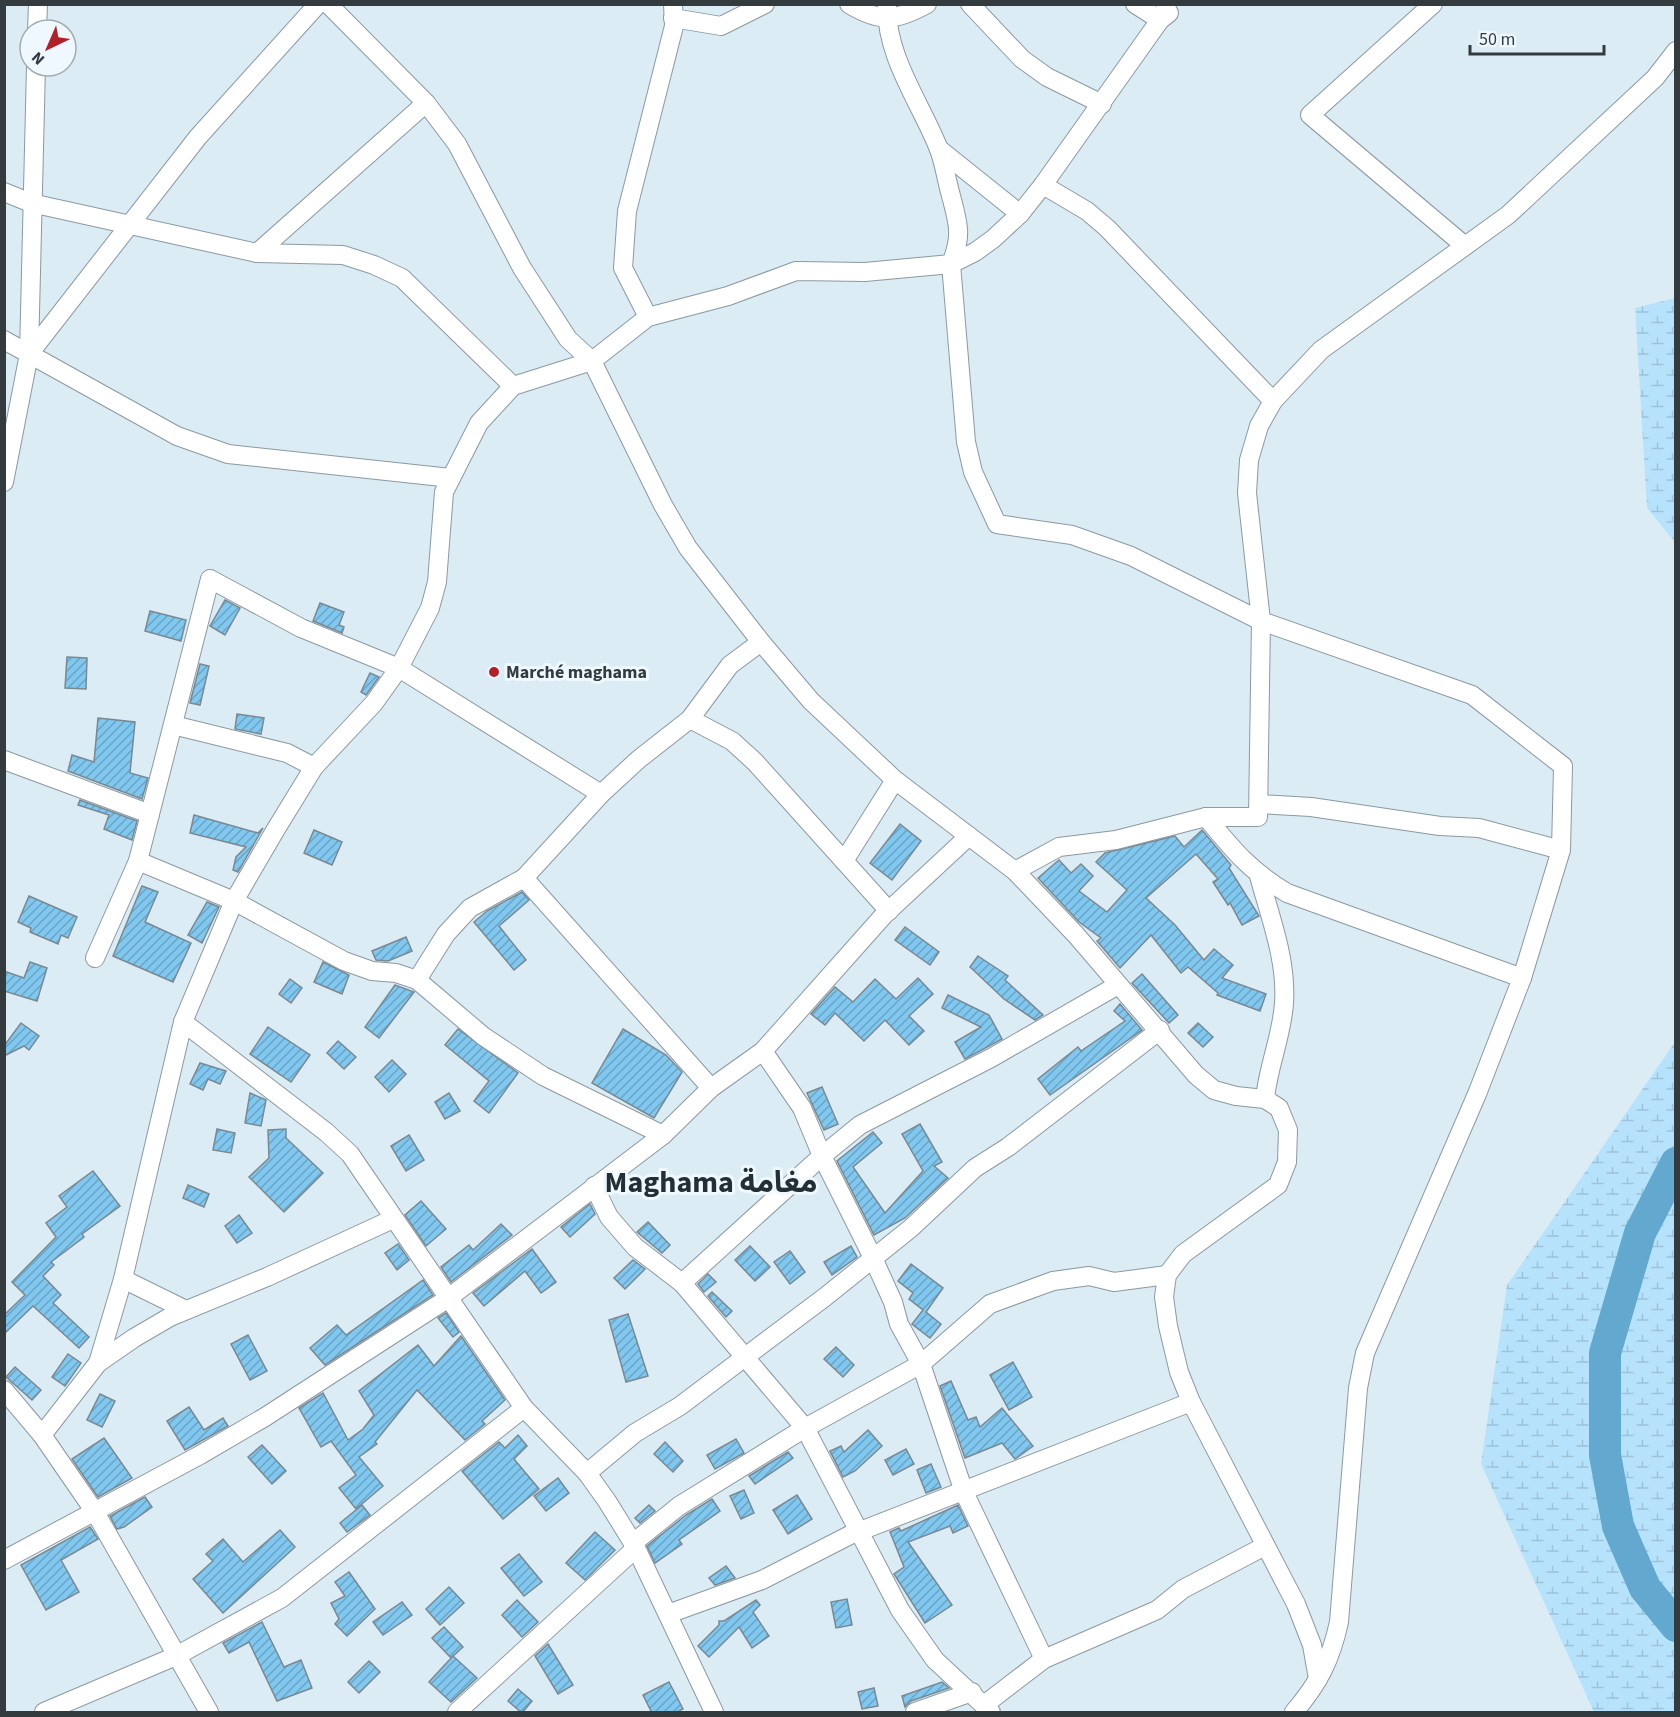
<svg xmlns="http://www.w3.org/2000/svg" width="1680" height="1717" viewBox="0 0 1680 1717" font-family="'Source Sans 3','Noto Sans Arabic',sans-serif">
<style>
.wetland{fill:url(#wetland-marsh)}
.lines{fill:none;stroke-linecap:round;stroke-linejoin:round}
.river{stroke:#62a8cf;stroke-width:32}
.building{fill:url(#building-hatch);stroke:#798891;stroke-width:1.5}
.minor-casing{stroke:#8a99a2;stroke-width:20}
.minor{stroke:#fff;stroke-width:18}
.poi-dot{fill:#b2212a;stroke:#eef8fe;stroke-width:2}
.labels{text-anchor:middle;stroke-width:6;stroke-linejoin:round;paint-order:stroke}
.poi-label{font-size:18px;font-weight:bold;fill:#343b3e;stroke:#eef8fe;text-anchor:start}
.town-label{font-size:30px;font-weight:bold;fill:#232f36;stroke:#eef8fe}
</style>
<defs>
<pattern id="wetland-marsh" width="20" height="14" patternUnits="userSpaceOnUse" patternTransform="scale(1.5)"><rect width="20" height="14" fill="#b7e2fc"/><path d="M1 5h8M5 5V1M11 12h8M15 12V8" fill="none" stroke="#9ec3d9"/></pattern>
<pattern id="building-hatch" width="6" height="6" patternUnits="userSpaceOnUse" patternTransform="scale(1.5)"><rect width="6" height="6" fill="#81c8f0"/><path d="M-1 1l2-2M0 6l6-6M5 7l2-2" fill="none" stroke="#6aa4c4"/></pattern>
</defs>
<rect width="100%" height="100%" fill="#dcecf5"/>
<g class="wetland">
<polygon points="1675,298 1676,298 1675,542 1647,508 1635,308"/>
<polygon points="1675,1042 1675,1712 1594,1712 1481,1464 1507,1285"/>
</g>
<g class="lines">
<polyline class="river" points="1676,1163 1640,1233 1605,1353 1605,1455 1618,1526 1645,1588 1676,1626"/>
</g>
<g class="building">
<polygon points="225,600 240,608 225,635 210,626"/>
<polygon points="320,603 344,612 339,625 344,627 342,633 313,621"/>
<polygon points="150,611 186,620 181,641 145,631"/>
<polygon points="67,657 87,658 86,689 65,688"/>
<polygon points="200,664 209,666 200,705 190,703"/>
<polygon points="370,673 379,677 366,695 361,692"/>
<polygon points="237,714 264,718 261,734 235,729"/>
<polygon points="98,718 135,722 130,773 148,778 142,799 68,771 72,755 94,762"/>
<polygon points="80,800 137,821 132,840 104,829 109,815 78,805"/>
<polygon points="194,815 258,833 263,828 238,872 233,870 236,857 246,847 190,833"/>
<polygon points="900,824 921,841 892,880 870,863"/>
<polygon points="314,830 342,842 332,865 304,853"/>
<polygon points="1202,830 1231,865 1229,868 1259,916 1242,925 1230,903 1228,905 1213,882 1218,879 1196,854 1146,898 1175,925 1204,960 1214,949 1233,965 1222,978 1266,994 1260,1011 1217,995 1218,993 1188,967 1181,973 1151,935 1120,968 1097,941 1101,938 1079,922 1038,878 1059,860 1071,873 1081,864 1093,876 1079,891 1107,912 1127,890 1096,862 1105,853 1175,836 1184,847"/>
<polygon points="142,886 158,892 145,922 191,943 173,982 113,956"/>
<polygon points="522,892 529,900 499,926 526,960 514,970 474,922 487,911"/>
<polygon points="29,896 77,917 68,938 61,935 58,944 30,932 31,928 18,922"/>
<polygon points="207,902 219,907 202,943 188,935"/>
<polygon points="905,927 939,952 930,965 895,940"/>
<polygon points="406,937 412,951 388,961 376,960 372,951"/>
<polygon points="978,956 1008,976 1005,980 1043,1015 1035,1020 1004,999 970,967"/>
<polygon points="30,962 47,968 37,1001 4,991 4,971 24,978"/>
<polygon points="323,962 349,975 342,994 314,982"/>
<polygon points="1142,974 1178,1015 1169,1023 1132,983"/>
<polygon points="918,978 933,994 909,1016 924,1031 909,1045 885,1020 864,1041 835,1013 825,1025 811,1014 835,987 853,1002 875,979 896,999"/>
<polygon points="290,979 302,988 291,1003 279,994"/>
<polygon points="395,985 414,992 379,1038 365,1027"/>
<polygon points="948,995 989,1015 1002,1039 965,1059 955,1042 981,1027 942,1008"/>
<polygon points="1120,1004 1142,1030 1050,1095 1038,1079 1078,1047 1081,1051 1125,1021 1114,1011"/>
<polygon points="21,1023 39,1036 29,1050 24,1046 4,1056 4,1046"/>
<polygon points="1198,1023 1213,1037 1203,1047 1188,1033"/>
<polygon points="268,1027 310,1055 291,1082 250,1054"/>
<polygon points="458,1029 518,1073 489,1113 474,1101 489,1081 445,1045"/>
<polygon points="623,1029 666,1055 682,1072 654,1118 592,1083"/>
<polygon points="338,1041 356,1057 344,1069 327,1053"/>
<polygon points="392,1060 406,1074 389,1092 375,1077"/>
<polygon points="200,1063 226,1071 220,1084 208,1079 203,1090 190,1084"/>
<polygon points="822,1087 838,1124 824,1130 807,1093"/>
<polygon points="250,1093 266,1100 261,1126 245,1123"/>
<polygon points="449,1093 460,1111 445,1119 435,1102"/>
<polygon points="920,1124 942,1162 934,1166 948,1178 905,1218 874,1235 837,1161 873,1132 882,1143 853,1167 885,1213 923,1171 902,1134"/>
<polygon points="217,1129 235,1133 231,1153 213,1150"/>
<polygon points="286,1129 286,1138 323,1173 284,1212 249,1177 269,1158 268,1130"/>
<polygon points="409,1135 424,1160 406,1171 391,1146"/>
<polygon points="93,1171 120,1206 82,1234 84,1237 51,1262 54,1265 43,1276 61,1295 53,1303 89,1337 79,1348 33,1306 4,1334 4,1315 25,1295 12,1282 56,1237 46,1223 67,1207 59,1196"/>
<polygon points="188,1185 209,1194 204,1207 183,1198"/>
<polygon points="421,1201 446,1229 426,1246 405,1215"/>
<polygon points="590,1204 595,1214 570,1237 561,1227"/>
<polygon points="239,1215 252,1233 237,1243 225,1226"/>
<polygon points="648,1222 670,1245 662,1253 637,1232"/>
<polygon points="501,1224 512,1235 451,1282 441,1267 469,1245 473,1250"/>
<polygon points="398,1244 409,1260 397,1270 385,1253"/>
<polygon points="750,1246 770,1267 755,1281 735,1260"/>
<polygon points="851,1246 857,1257 832,1275 824,1262"/>
<polygon points="532,1249 556,1282 541,1293 525,1271 484,1306 473,1293"/>
<polygon points="790,1251 805,1272 790,1284 774,1262"/>
<polygon points="633,1260 645,1269 625,1289 614,1278"/>
<polygon points="911,1264 943,1288 926,1312 941,1324 930,1338 912,1324 923,1310 909,1299 913,1293 898,1281"/>
<polygon points="708,1274 716,1282 704,1292 698,1284"/>
<polygon points="423,1280 433,1295 325,1365 310,1348 337,1325 346,1335"/>
<polygon points="712,1292 732,1311 726,1317 708,1296"/>
<polygon points="446,1313 459,1332 453,1337 438,1318"/>
<polygon points="628,1314 648,1376 626,1382 609,1320"/>
<polygon points="248,1335 267,1371 250,1380 231,1344"/>
<polygon points="461,1336 505,1400 482,1421 485,1424 465,1440 417,1390 375,1442 377,1444 359,1457 383,1486 356,1509 339,1488 356,1475 331,1441 321,1447 299,1408 323,1393 348,1440 363,1429 374,1415 359,1391 418,1345 434,1366"/>
<polygon points="836,1347 854,1365 843,1377 824,1359"/>
<polygon points="68,1354 81,1363 65,1386 52,1377"/>
<polygon points="1013,1362 1032,1397 1009,1410 990,1375"/>
<polygon points="15,1367 41,1390 32,1400 6,1377"/>
<polygon points="951,1381 968,1420 976,1417 980,1427 1002,1408 1033,1446 1015,1459 1002,1443 965,1458 940,1386"/>
<polygon points="100,1394 115,1401 102,1427 87,1420"/>
<polygon points="189,1407 204,1430 223,1418 228,1426 185,1450 167,1421"/>
<polygon points="868,1430 882,1446 855,1471 843,1477 830,1451 841,1446 844,1452"/>
<polygon points="518,1435 527,1446 514,1459 539,1489 503,1519 462,1471 499,1442 505,1448"/>
<polygon points="104,1438 132,1478 98,1497 72,1459"/>
<polygon points="736,1439 744,1453 715,1469 707,1455"/>
<polygon points="665,1442 683,1461 673,1472 654,1454"/>
<polygon points="262,1445 286,1471 272,1484 248,1457"/>
<polygon points="906,1449 914,1464 893,1475 885,1460"/>
<polygon points="788,1452 793,1458 755,1484 749,1476"/>
<polygon points="931,1464 941,1487 926,1493 917,1470"/>
<polygon points="558,1478 569,1493 546,1511 534,1496"/>
<polygon points="744,1490 754,1513 741,1519 730,1496"/>
<polygon points="797,1495 812,1519 788,1534 773,1510"/>
<polygon points="145,1497 152,1507 124,1527 117,1529 110,1516"/>
<polygon points="712,1499 720,1511 679,1540 682,1544 655,1563 647,1546 686,1515"/>
<polygon points="362,1505 370,1515 347,1532 340,1523"/>
<polygon points="649,1505 655,1511 640,1523 635,1518"/>
<polygon points="958,1505 968,1526 953,1533 950,1526 908,1542 952,1605 925,1623 894,1574 904,1567 890,1532 899,1528 901,1531"/>
<polygon points="90,1527 98,1539 61,1560 79,1592 46,1610 21,1565"/>
<polygon points="280,1530 295,1547 223,1613 193,1579 213,1561 206,1554 223,1539 243,1562"/>
<polygon points="595,1532 615,1550 585,1580 566,1563"/>
<polygon points="519,1554 542,1582 524,1596 501,1568"/>
<polygon points="726,1566 735,1578 715,1585 709,1578"/>
<polygon points="349,1572 375,1609 347,1636 335,1624 339,1619 331,1603 345,1596 335,1582"/>
<polygon points="449,1587 464,1603 440,1625 426,1609"/>
<polygon points="847,1599 852,1625 836,1628 831,1602"/>
<polygon points="517,1600 538,1622 522,1637 502,1615"/>
<polygon points="756,1600 760,1605 753,1612 769,1636 752,1648 739,1627 709,1657 698,1646 719,1625 719,1621 724,1621"/>
<polygon points="402,1602 412,1615 383,1635 373,1622"/>
<polygon points="262,1622 284,1667 301,1660 312,1688 277,1701 249,1642 229,1653 223,1643"/>
<polygon points="444,1627 463,1647 451,1658 432,1638"/>
<polygon points="548,1644 573,1685 558,1694 535,1656"/>
<polygon points="453,1656 477,1678 451,1702 429,1682"/>
<polygon points="369,1661 380,1672 359,1693 348,1682"/>
<polygon points="669,1682 683,1709 675,1713 652,1713 643,1695"/>
<polygon points="942,1682 949,1688 911,1701 905,1707 902,1696"/>
<polygon points="874,1688 878,1706 862,1709 858,1692"/>
<polygon points="518,1689 532,1701 522,1713 508,1701"/>
</g>
<g class="lines">
<defs>
<g id="minor">
<polyline points="328,4 426,103 457,144 522,268 568,339 592,361 663,505 688,548 761,642 811,701 895,780 1015,871 1076,935 1196,1075 1214,1090 1236,1096 1265,1099 1279,1108 1288,1130 1287,1162 1278,1185 1183,1254 1167,1275 1164,1297 1168,1326 1179,1372 1191,1402 1296,1604 1312,1645 1318,1679"/>
<path d="M849,4C880,23 896,21 927,4"/>
<path d="M887,4C885,55 920,102 938,147C944,161 946,178 950,192C958,223 963,234 951,264L966,442L973,472L997,524L1072,535L1131,556L1261,621L1472,695L1563,766L1561,850L1522,978L1477,1094L1365,1353L1358,1388L1339,1622C1331,1659 1319,1683 1294,1712"/>
<polyline points="970,4 1022,59 1047,77 1102,104"/>
<polyline points="1135,4 1160,20 1169,13"/>
<polyline points="1433,4 1310,115 1465,246"/>
<polyline points="673,18 721,26 765,4"/>
<polyline points="37,30 38,4"/>
<polyline points="939,149 1020,214"/>
<polyline points="1043,185 1087,211 1107,228 1273,401"/>
<polyline points="4,192 31,203 257,253 343,255 374,265 402,278 513,386"/>
<polyline points="257,253 426,103"/>
<polyline points="648,317 623,268 627,211 674,26 673,4"/>
<polyline points="4,340 177,436 228,454 451,478"/>
<polyline points="29,354 198,137 318,4"/>
<polyline points="4,482 29,354 36,66"/>
<polyline points="690,719 732,741 755,762 889,911"/>
<polyline points="173,725 287,753 314,767"/>
<polyline points="4,760 150,814"/>
<polyline points="1259,804 1311,807 1440,826 1479,828 1561,850"/>
<path d="M1206,817C1234,851 1249,870 1287,893L1522,978"/>
<polyline points="138,861 234,901 344,961 372,971 396,973 417,980 483,1036 543,1076 663,1135"/>
<polyline points="844,861 895,780"/>
<polyline points="1015,871 1059,847 1116,840 1206,817 1258,817 1261,621 1247,493 1249,460 1259,426 1273,401 1321,350 1508,215 1655,78 1676,51"/>
<path d="M1259,876C1270,917 1287,960 1284,1003C1282,1036 1268,1066 1265,1099"/>
<polyline points="524,878 711,1088"/>
<polyline points="95,958 138,861 210,579 301,628 399,668 601,794"/>
<polyline points="417,980 446,934 470,908 524,878 601,794 639,759 690,719 730,665 761,642"/>
<polyline points="183,1022 326,1132 350,1154 524,1408 587,1473 607,1501 636,1548 714,1712"/>
<polyline points="763,1051 802,1108 822,1156 873,1258 893,1302 899,1324 921,1364 964,1492 1044,1659"/>
<polyline points="594,1186 609,1217 635,1247 682,1283 805,1428 900,1610 935,1660 991,1712"/>
<polyline points="123,1279 186,1310"/>
<polyline points="682,1283 822,1156 860,1125 991,1058 1118,985"/>
<polyline points="98,1363 123,1279 183,1022 234,901 276,829 314,767 374,703 399,668 430,608 437,582 444,492 479,423 513,386 592,361 648,317 728,296 796,271 865,272 951,264 975,252 993,239 1020,214 1043,185 1160,20 1167,4"/>
<polyline points="4,1390 42,1435 95,1512 209,1712"/>
<polyline points="42,1435 98,1363 134,1338 170,1317 267,1277 393,1219"/>
<polyline points="587,1473 635,1433 680,1406 825,1297 911,1228 975,1168 1008,1147 1160,1030"/>
<polyline points="633,1543 679,1506 805,1428 921,1364 990,1304 1053,1281 1089,1276 1114,1282 1167,1275"/>
<polyline points="4,1560 200,1455 265,1417 447,1299 663,1135 711,1088 763,1051 884,915 969,836"/>
<polyline points="668,1614 762,1580 850,1535 1191,1402"/>
<polyline points="984,1705 1044,1659 1157,1610 1183,1589 1265,1546"/>
<polyline points="44,1712 176,1656 282,1598 524,1408"/>
<polyline points="457,1712 636,1548"/>
<polyline points="915,1712 972,1692"/>
</g>
</defs>
<use href="#minor" class="minor-casing"/>
<use href="#minor" class="minor"/>
</g>
<circle class="poi-dot" cx="494" cy="672" r="6"/>
<g class="labels">
<g class="poi-label">
<text x="506" y="678">Marché maghama</text>
</g>
<g class="town-label">
<text x="711" y="1192">Maghama مغامة</text>
</g>
</g>
<rect width="1680" height="1717" fill="none" stroke="#343b3e" stroke-width="12"/>
<g transform="translate(48 48) rotate(224)"><circle r="28" fill="#eef8fe" stroke="#a4acb1" stroke-width="1.5"/>
<path d="M0-4.5L10 22L0 15L-10 22Z" fill="#b2212a"/>
<text y="-9" font-size="16" font-weight="bold" text-anchor="middle" fill="#343b3e">N</text>
</g>
<path d="M1470 45v9h134v-9" fill="none" stroke="#343b3e" stroke-width="3"/>
<text x="1479" y="45" font-size="18" fill="#343b3e" stroke="#eef8fe" stroke-width="4.5" paint-order="stroke">50 m</text>
</svg>
